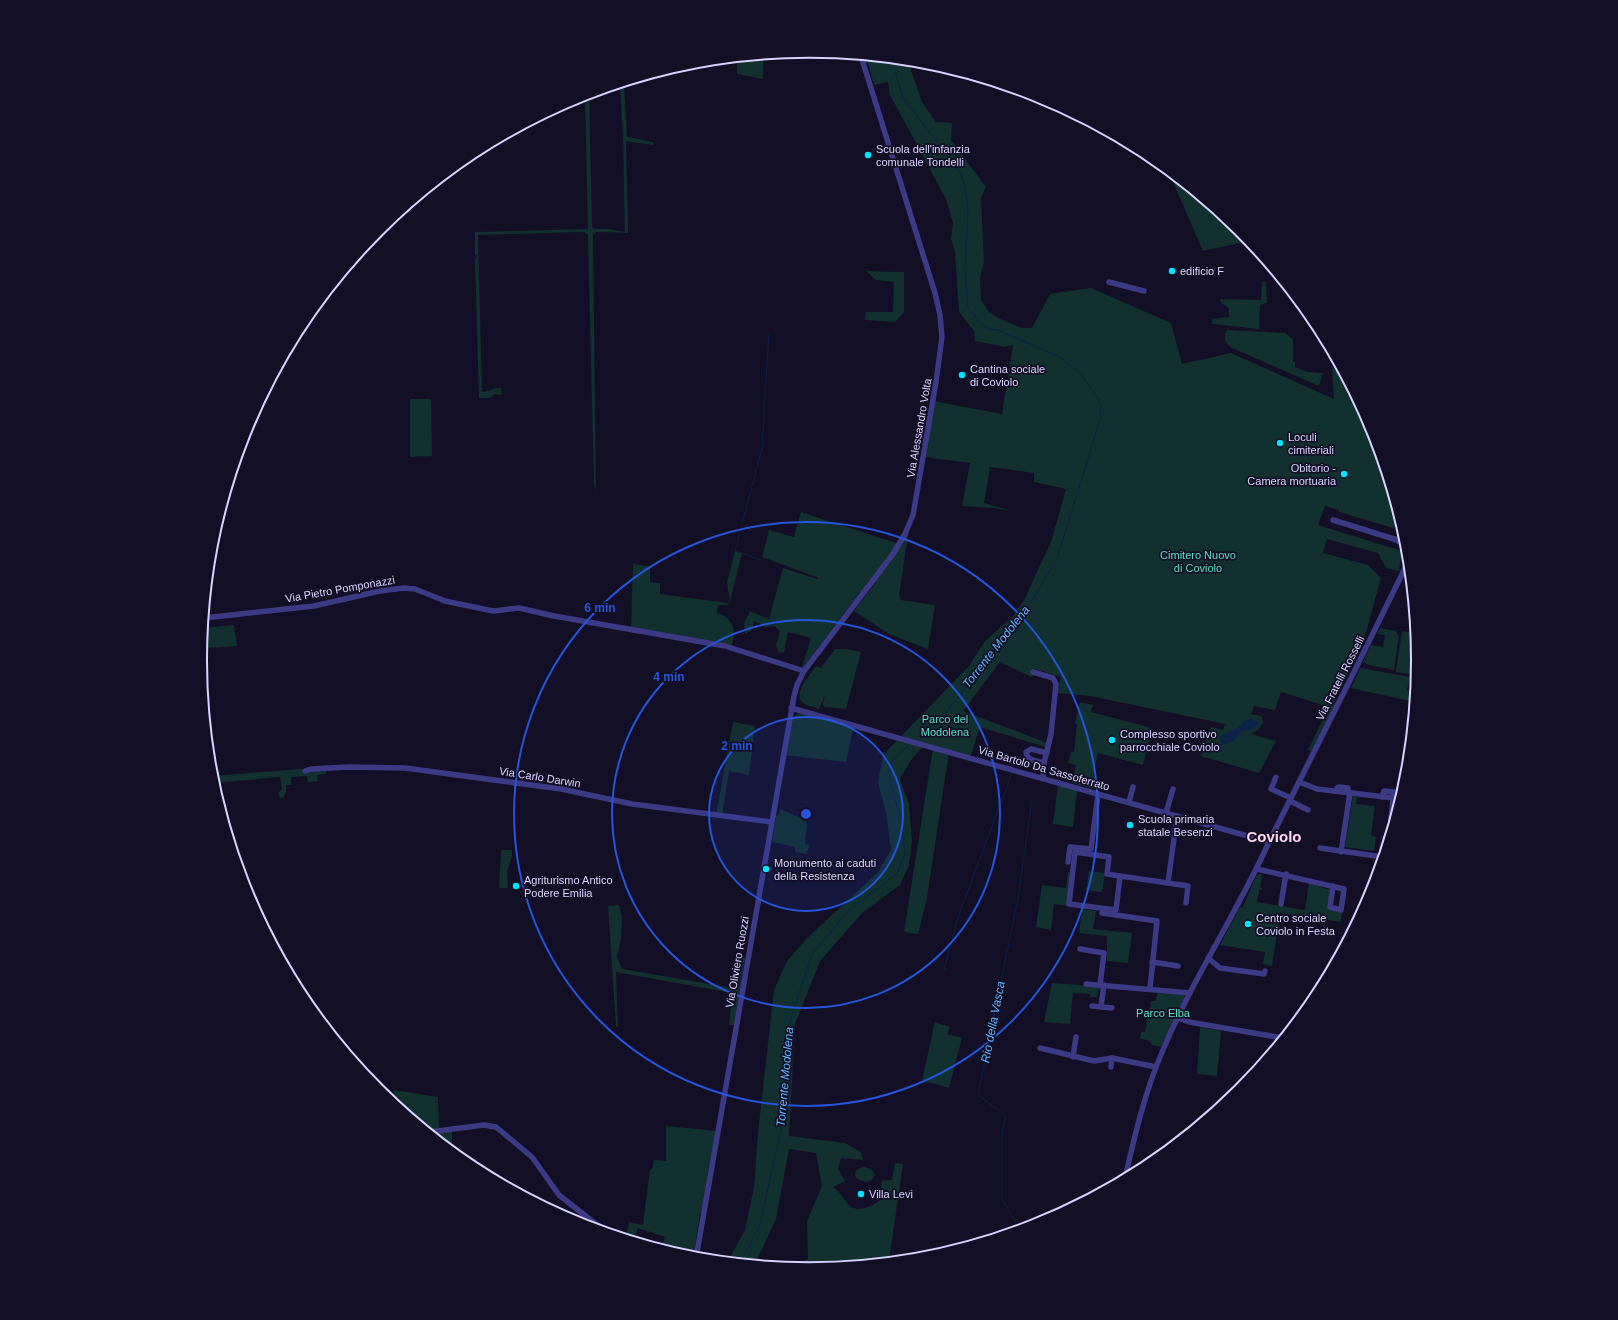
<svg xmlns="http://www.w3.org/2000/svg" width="1618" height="1320" viewBox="0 0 1618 1320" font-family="Arial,sans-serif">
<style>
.green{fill:#12302f}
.water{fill:#0c2248}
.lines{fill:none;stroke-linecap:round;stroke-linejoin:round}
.stream{stroke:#0c2248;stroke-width:1}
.minor{stroke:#3d3a85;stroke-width:5.5}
.ring{fill:none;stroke:#2655da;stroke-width:2}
.poi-dot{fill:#00e5ff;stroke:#130f26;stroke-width:1.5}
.labels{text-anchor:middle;stroke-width:3.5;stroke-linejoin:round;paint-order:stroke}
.poi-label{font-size:11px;fill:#d9d4ff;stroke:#130f26;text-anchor:start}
.street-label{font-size:11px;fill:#d9d4ff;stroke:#130f26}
.park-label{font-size:11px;fill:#5fe0c0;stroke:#130f26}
.water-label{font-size:12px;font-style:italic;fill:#62b6ff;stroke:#130f26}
.district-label{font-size:15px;font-weight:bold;fill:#ffd6f0;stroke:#130f26}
.rim{fill:none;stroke:#d9d4ff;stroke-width:2}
.centre{fill:#2655da;stroke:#130f26;stroke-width:2}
.ring-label{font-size:12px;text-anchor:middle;font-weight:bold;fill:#2655da;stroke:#130f26;stroke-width:3.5;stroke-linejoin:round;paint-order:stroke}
</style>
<rect width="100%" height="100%" fill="#130f26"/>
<g class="green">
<polygon points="763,56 763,79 737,74 737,58"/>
<path d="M877,58L908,61L922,102L936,122L952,123L951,140L986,187L981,198L984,262L980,277L981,300L988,311L1000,319L1022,328H1032L1050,294L1091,288L1171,323L1182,364L1231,353L1334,399L1332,369L1337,368L1346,379L1372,427L1400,520L1398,525L1393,528L1339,512V510L1325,506L1318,525L1402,551L1399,571L1386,568L1378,553L1327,539L1323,553L1368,565L1381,578L1366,632L1353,658L1355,659L1333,702L1335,705L1312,751L1308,750L1329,707L1281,692L1275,710L1254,706L1251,714L1261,716L1263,722L1259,729L1251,734L1276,741L1259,773L1201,756L1211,727L1223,730L1225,724L1090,696L1057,693L1061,677L1036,669L1032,677L1000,662L963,711L1050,744L1049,748L980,727L970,758L949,752L927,898L918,934L904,932L933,748L925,745L911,760L900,779L909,804L912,841L909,865L900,885L862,913L820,961L795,1024L789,1136L845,1143L861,1152L863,1160L841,1158L838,1169L845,1181L833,1187C842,1194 841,1195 847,1203C855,1214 872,1207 880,1200L882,1181L892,1180L895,1163L903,1164L889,1261L809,1269L789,1267L808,1259L807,1221L822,1186L816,1153L789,1149L776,1219L755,1264L728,1261L745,1230L754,1187L758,1133L774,990L787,961L805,940L878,872L891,850L886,813L878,782L883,755L969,666L985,641L1013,616L1024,600L1051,542L1066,489L1034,482V473L990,467L984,503L1012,511L994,508L962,506L970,463L924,457L933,401L1002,414L1013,345L1005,347L975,341L974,331L959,312L955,252L951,239L953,223L946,199L890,95L888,82L874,85L867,60Z"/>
<path d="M624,83L627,137L653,142V145L626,141L628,233L596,232L593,235L596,490L594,486L588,235L584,232L478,235L482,391L484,392C490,391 495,387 501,388L502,392L501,395L495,394L490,398H479L475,260L478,255H475V232L588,229L585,94L589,93L592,227L594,229H609L625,232L623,138L620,84Z"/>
<polygon points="1178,179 1240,230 1249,241 1203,251 1173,182"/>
<polygon points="866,271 904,272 904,312 895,322 865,320 866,312 893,312 894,282 876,280"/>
<polygon points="1262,282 1266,282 1267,303 1260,305 1259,329 1212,324 1212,319 1229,317 1229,308 1221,303 1220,299 1261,300"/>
<polygon points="1227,330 1285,333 1293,339 1293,361 1295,362 1295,367 1308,372 1323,373 1319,386 1230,347 1225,341 1225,334"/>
<polygon points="410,399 431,399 432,456 410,457"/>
<polygon points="801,512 899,544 910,522 899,596 901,600 935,605 928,649 889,634 854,611 876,582 874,578 863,593 860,592 801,670 811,638 788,632 784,652 779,653 776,646 780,631 775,626 766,627 754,621 752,630 745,634 744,623 750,611 769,619 783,568 817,579 817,577 762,557 769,530 794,537"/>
<path d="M735,551L742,553L730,602L727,605H718L717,613C734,618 737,632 731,648L631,630L633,564L650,566V582L660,583V594L728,603L730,602L727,583Z"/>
<polygon points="234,625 237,646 207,648 205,628"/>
<polygon points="1380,628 1396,631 1399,636 1394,670 1369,665 1363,662 1371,645 1383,647 1385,635 1377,634"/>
<polygon points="1402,631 1415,633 1418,660 1417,673 1412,673 1410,674 1396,672"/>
<path d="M835,649H847L861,652L846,709L824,707L823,703L825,695L819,709C814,707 805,706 802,702C793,693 811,674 816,666L821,668Z"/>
<polygon points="1360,668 1410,677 1407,690 1415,691 1414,702 1351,688"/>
<polygon points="1080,702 1093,705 1091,712 1152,728 1143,765 1098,753 1093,777 1097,778 1095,789 1072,783 1076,765 1068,763 1071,752 1074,752 1077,724 1075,723"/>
<polygon points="805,712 854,725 846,762 783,755 792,718 797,714"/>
<polygon points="733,722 755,726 749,775 729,771 722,816 716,815"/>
<polygon points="326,768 326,774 317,775 318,781 308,782 307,776 291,777 291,785 286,785 286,792 284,797 280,798 278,793 282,789 280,777 213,783 211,776 301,769 305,771"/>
<polygon points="1058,785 1077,791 1073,827 1053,824"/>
<polygon points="1353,796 1357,797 1356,804 1375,806 1371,835 1376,837 1374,851 1345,847"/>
<polygon points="780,809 807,821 805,844 809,845 807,854 795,852 795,847 772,842 776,816 779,815"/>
<polygon points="501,850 512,850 512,856 507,872 508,888 499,888"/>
<polygon points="1089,871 1105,873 1102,892 1086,890"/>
<polygon points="1068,872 1073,873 1068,906 1054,904 1051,930 1036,927 1042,885 1066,888"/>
<polygon points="1260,874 1262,874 1260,887 1262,888 1262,890 1259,890 1257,902 1305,910 1309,883 1330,890 1328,908 1332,910 1342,912 1341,922 1280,913 1272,966 1263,964 1265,952 1220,945 1240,907 1243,907 1256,876"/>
<polygon points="619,905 622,917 621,938 617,957 622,969 733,988 737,985 740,958 745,958 734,1025 729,1025 732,993 616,972 618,1027 616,1027 608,906"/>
<polygon points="1082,909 1096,911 1093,929 1132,933 1128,963 1107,961 1107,936 1079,933"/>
<polygon points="1052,983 1097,986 1101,988 1101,990 1098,990 1097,997 1090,997 1090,994 1073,993 1070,1024 1044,1022"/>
<polygon points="1158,993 1183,995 1185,997 1161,1047 1152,1045 1149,1041 1140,1038 1141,1032 1145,1032 1151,1001 1155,1001"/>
<polygon points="935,1022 950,1027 947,1034 962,1038 949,1088 922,1080"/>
<polygon points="1200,1027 1221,1031 1217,1076 1197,1074"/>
<polygon points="394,1090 438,1097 439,1130 452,1129 452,1151 394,1103"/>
<polygon points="666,1126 718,1131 708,1171 704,1213 700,1213 693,1258 661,1248 665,1237 638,1228 633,1240 626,1238 629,1222 643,1225 650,1170 652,1169 654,1160 666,1161"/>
<path d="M862,1167C869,1167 872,1169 875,1175L872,1180L866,1182L857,1179L855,1175L856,1171Z"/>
</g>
<path class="water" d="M1251,719L1257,721L1259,723C1254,730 1248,730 1241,731L1235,740L1222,745L1220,737L1222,735L1238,728L1245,720Z"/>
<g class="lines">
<g class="stream">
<polyline points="892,59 902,96 959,171 964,182 968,207 965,270 968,308 981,324 989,329 998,330 1058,356 1080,373 1098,398 1101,407 1100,420 1057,559 1031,602 956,700 940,719 915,740"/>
<polyline points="761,560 735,551 762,448 769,333"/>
<polyline points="944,970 958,917 1012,773"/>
<polyline points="1020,1229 1002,1199 1002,1137 1005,1115 978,1095 1018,898 1032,800"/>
<polyline points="741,1262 760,1224 782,1125 790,1021 812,954 849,910 897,874 905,853 902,823 890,782 890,766 894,758 911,743"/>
</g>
<g class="minor">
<polyline points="1109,282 1144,291"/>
<polyline points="1336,360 1339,373 1346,379"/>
<polyline points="1333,520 1394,539 1406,540"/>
<polyline points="1394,539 1407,546"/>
<polyline points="204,618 314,606 380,591 404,588 415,589 445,601 488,610 494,611 519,608 554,616 725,646 804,671"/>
<polyline points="1033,672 1053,678 1056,684 1051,734 1044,763 1043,778"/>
<polyline points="791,708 1269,842"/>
<path d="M1044,763C1037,761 1027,761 1026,752L1031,749L1047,753"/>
<polyline points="305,771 311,769 349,767 405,768 561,789 632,804 771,822"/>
<polyline points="1276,777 1271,789 1291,798"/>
<polyline points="1299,782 1317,789 1394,798 1401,797"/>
<polyline points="1337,791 1337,788 1339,787 1348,788 1348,793"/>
<polyline points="1382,797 1384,791 1394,792 1391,818 1394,818"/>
<polyline points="1290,801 1308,810"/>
<polyline points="1129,802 1133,787"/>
<polyline points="1166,813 1173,789"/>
<polyline points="1320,848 1383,857"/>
<polyline points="1341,852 1350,793"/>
<polyline points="1068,862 1070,847 1091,849 1098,794"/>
<polyline points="1257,869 1344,889 1341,910 1330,907 1333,886"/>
<polyline points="1120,876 1107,874 1109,857 1075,852 1069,904 1116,910 1120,876 1168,883 1177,816"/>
<polyline points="1168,883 1188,886 1186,903"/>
<polyline points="1281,904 1286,874"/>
<polyline points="1102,913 1157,921 1150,988"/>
<polyline points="1080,949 1104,953 1100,985"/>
<polyline points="1208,958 1220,968 1264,974 1265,971"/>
<polyline points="1152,962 1178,966"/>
<polyline points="1086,984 1190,993"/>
<polyline points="1092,1006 1112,1008"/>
<polyline points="1101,1006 1104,985"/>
<polyline points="1178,1018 1189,1022 1283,1038"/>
<polyline points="1040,1048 1094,1061 1112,1058 1156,1067"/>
<polyline points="1073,1057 1076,1037"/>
<polyline points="1111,1067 1112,1058"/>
<polyline points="429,1132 484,1125 496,1127 532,1157 559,1195 606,1232"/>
<path d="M1125,1178C1135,1135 1145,1091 1163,1050C1193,978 1237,913 1269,842L1354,672L1408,562"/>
<polyline points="696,1258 794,696 797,685 804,671 893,554 905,534 913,515 936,382 942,337 940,315 935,293 861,56"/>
</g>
</g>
<circle cx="806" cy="814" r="97" fill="#2655da" fill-opacity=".12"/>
<g class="ring">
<circle cx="806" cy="814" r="97"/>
<circle cx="806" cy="814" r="194"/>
<circle cx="806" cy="814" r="292"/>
</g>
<g class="poi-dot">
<circle cx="868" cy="155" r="4"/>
<circle cx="1172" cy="271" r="4"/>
<circle cx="962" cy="375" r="4"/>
<circle cx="1280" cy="443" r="4"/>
<circle cx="1344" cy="474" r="4"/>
<circle cx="1112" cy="740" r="4"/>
<circle cx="1130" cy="825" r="4"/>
<circle cx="766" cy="869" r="4"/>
<circle cx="516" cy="886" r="4"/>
<circle cx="1248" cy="924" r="4"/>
<circle cx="861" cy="1194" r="4"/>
</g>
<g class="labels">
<g class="poi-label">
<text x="876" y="153">Scuola dell'infanzia<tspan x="876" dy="13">comunale Tondelli</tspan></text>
<text x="1180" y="275">edificio F</text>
<text x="970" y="373">Cantina sociale<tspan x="970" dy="13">di Coviolo</tspan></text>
<text x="1288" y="441">Loculi<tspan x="1288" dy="13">cimiteriali</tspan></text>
<text x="1336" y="472" text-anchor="end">Obitorio -<tspan x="1336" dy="13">Camera mortuaria</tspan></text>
<text x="1120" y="738">Complesso sportivo<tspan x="1120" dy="13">parrocchiale Coviolo</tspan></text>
<text x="1138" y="823">Scuola primaria<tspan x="1138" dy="13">statale Besenzi</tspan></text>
<text x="774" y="867">Monumento ai caduti<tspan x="774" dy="13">della Resistenza</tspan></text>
<text x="524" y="884">Agriturismo Antico<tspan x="524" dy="13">Podere Emilia</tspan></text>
<text x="1256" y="922">Centro sociale<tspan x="1256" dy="13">Coviolo in Festa</tspan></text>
<text x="869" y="1198">Villa Levi</text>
</g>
<g class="street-label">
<text transform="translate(919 428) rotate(-80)" y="4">Via Alessandro Volta</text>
<text transform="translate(340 589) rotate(-10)" y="4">Via Pietro Pomponazzi</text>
<text transform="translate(1340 678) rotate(-63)" y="4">Via Fratelli Rosselli</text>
<text transform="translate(1044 768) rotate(16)" y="4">Via Bartolo Da Sassoferrato</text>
<text transform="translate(540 777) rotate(9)" y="4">Via Carlo Darwin</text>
<text transform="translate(737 962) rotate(-80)" y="4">Via Oliviero Ruozzi</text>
</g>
<g class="park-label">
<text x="1198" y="559">Cimitero Nuovo<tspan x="1198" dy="13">di Coviolo</tspan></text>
<text x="945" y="723">Parco del<tspan x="945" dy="13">Modolena</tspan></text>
<text x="1163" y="1017">Parco Elba</text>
</g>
<g class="water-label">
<text transform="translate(996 647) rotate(-52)" y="4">Torrente Modolena</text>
<text transform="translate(993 1022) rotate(-79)" y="4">Rio della Vasca</text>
<text transform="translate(785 1077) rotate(-85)" y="4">Torrente Modolena</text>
</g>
<g class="district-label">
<text x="1274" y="842">Coviolo</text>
</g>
</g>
<path d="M0 0H1618V1320H0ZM207 660a602 602 0 1 1 1204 0a602 602 0 1 1-1204 0Z" fill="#130f26" fill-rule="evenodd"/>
<path class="rim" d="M207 660a602 602 0 1 1 1204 0a602 602 0 1 1-1204 0Z"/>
<circle cx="806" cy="814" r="6" class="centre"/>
<g class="ring-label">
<text x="600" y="612">6 min</text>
<text x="669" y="681">4 min</text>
<text x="737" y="750">2 min</text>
</g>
</svg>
